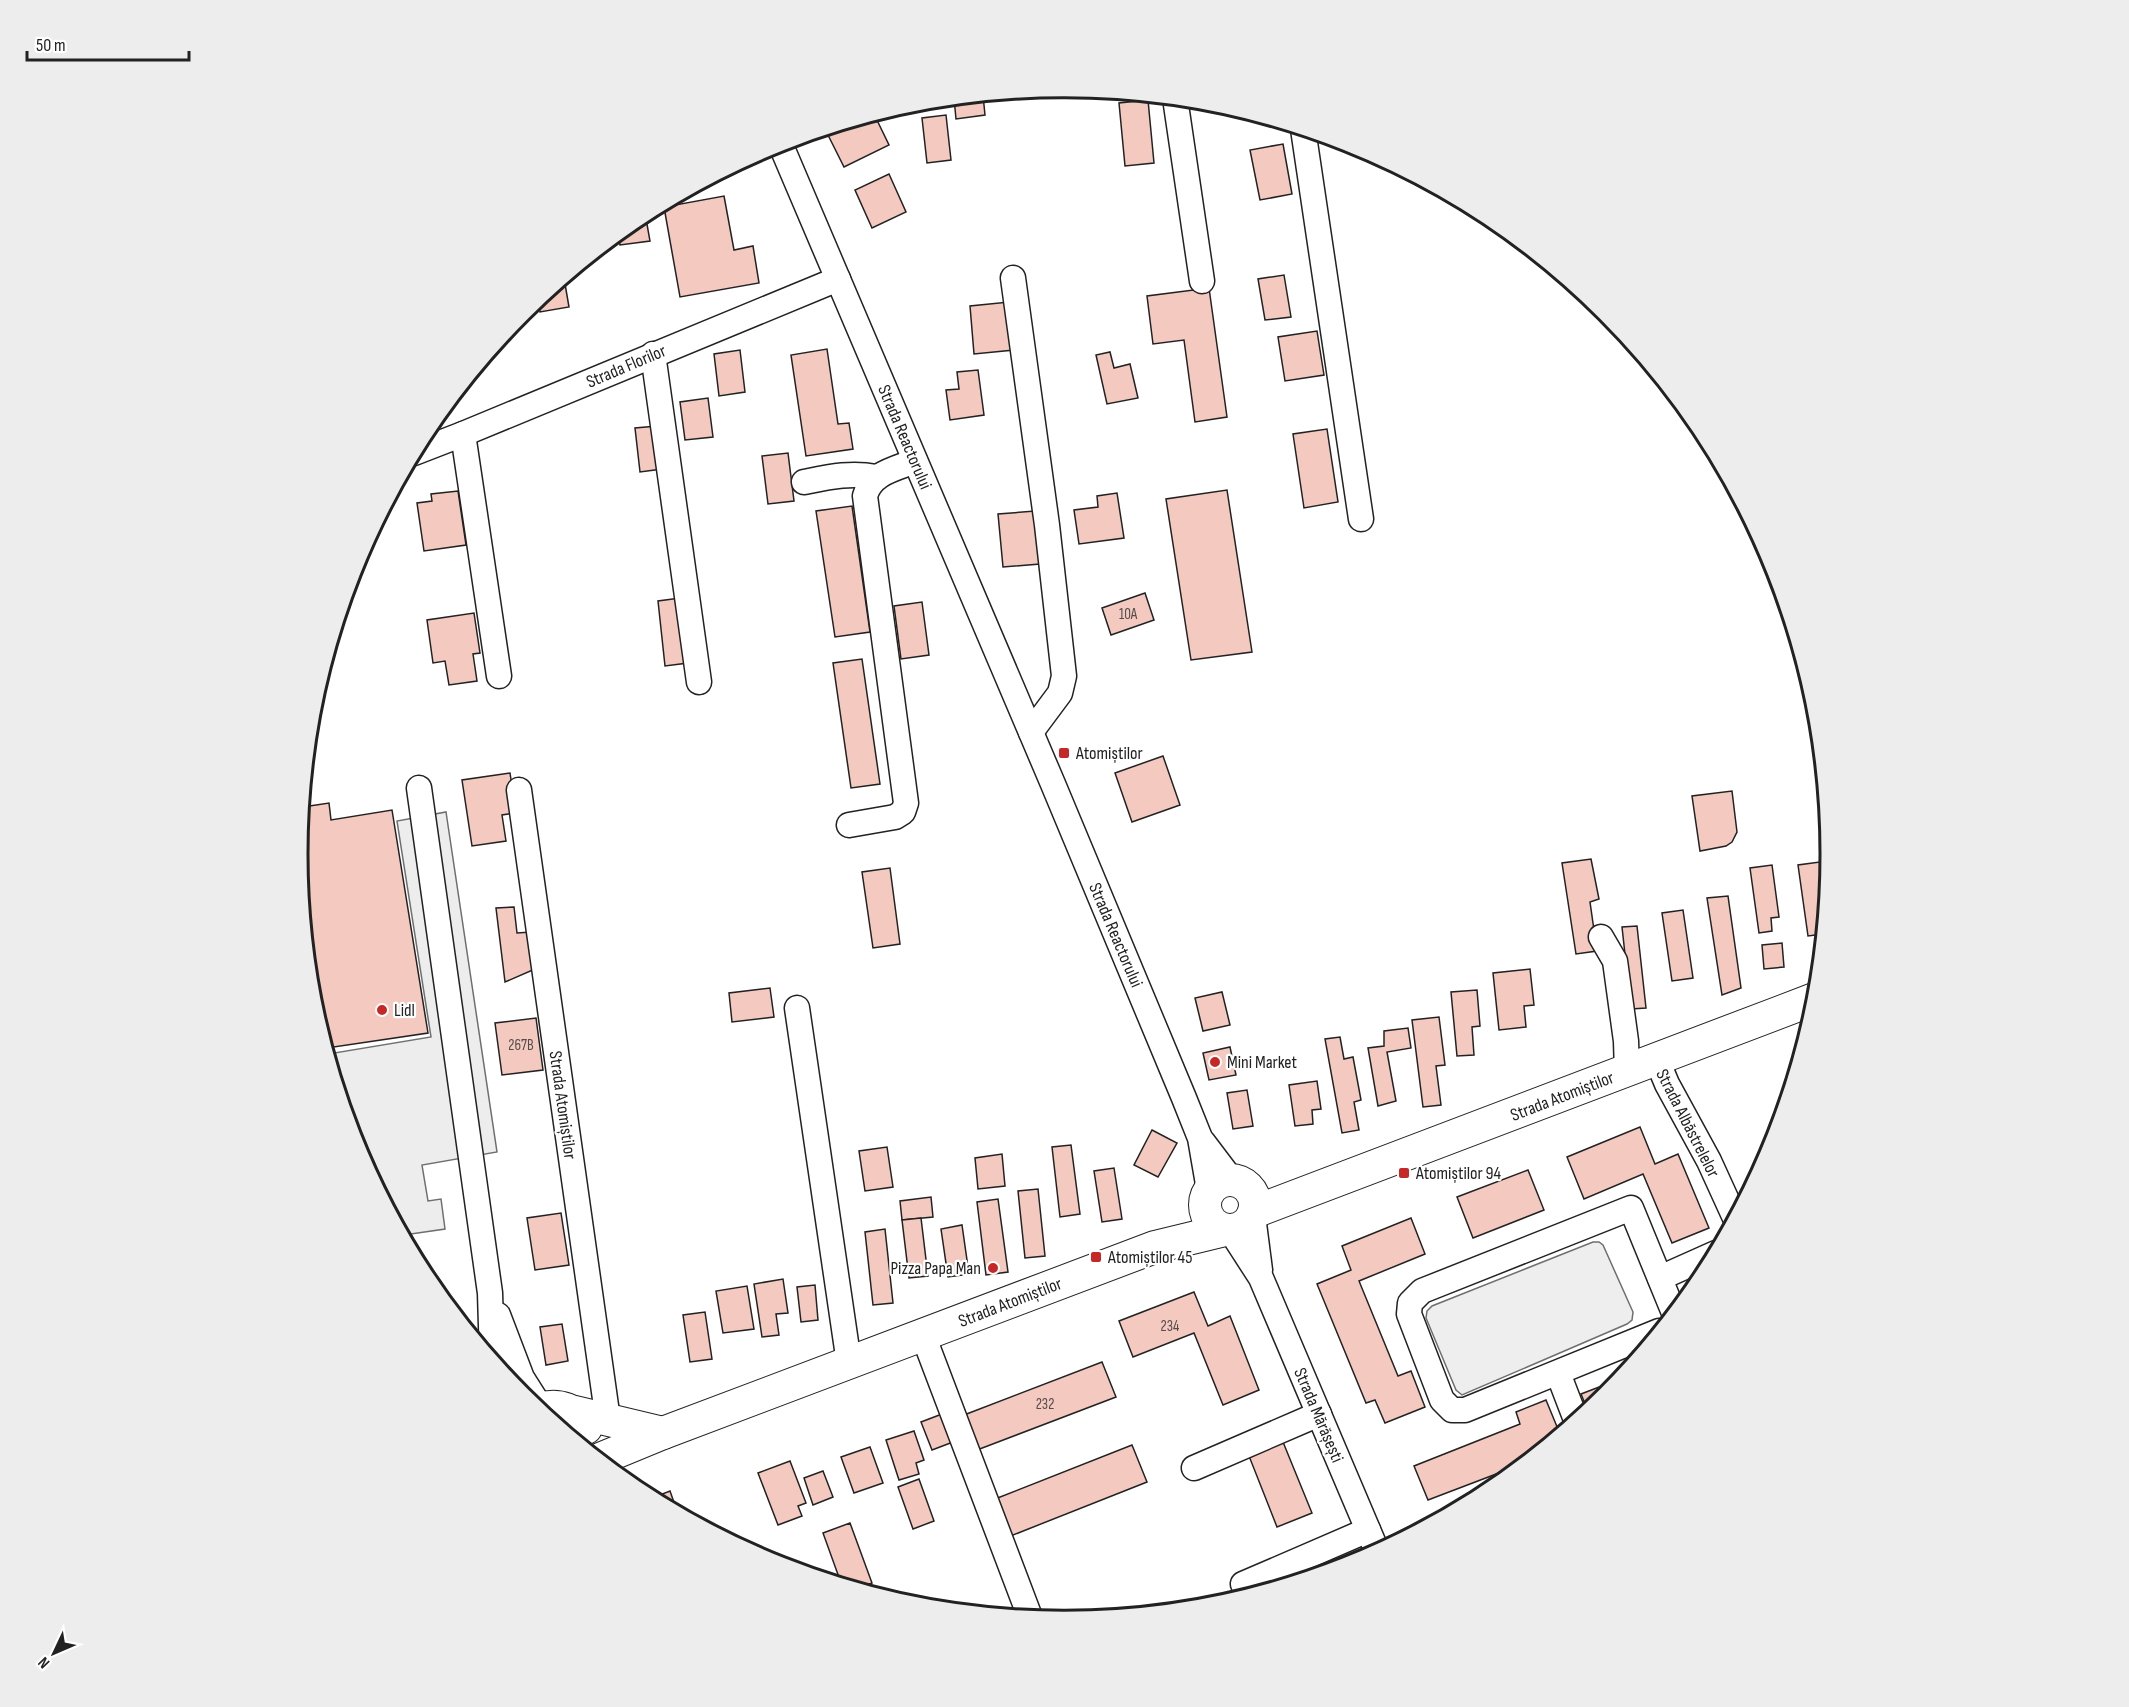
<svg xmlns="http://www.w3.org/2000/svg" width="2129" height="1707" viewBox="0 0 2129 1707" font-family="'Sofia Sans Condensed',sans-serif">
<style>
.green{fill:#eee;stroke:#6f6f6f;stroke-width:1.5}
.parking{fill:#ededed;stroke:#6f6f6f;stroke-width:1.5}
.building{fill:#f3c9c0;stroke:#222;stroke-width:1.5}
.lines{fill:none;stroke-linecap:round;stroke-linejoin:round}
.minor-casing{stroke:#222;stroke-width:27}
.major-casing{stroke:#222;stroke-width:34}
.minor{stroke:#fff;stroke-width:24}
.major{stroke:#fff;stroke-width:32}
.poi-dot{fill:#c62828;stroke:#fff;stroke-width:2}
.labels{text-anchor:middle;stroke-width:4.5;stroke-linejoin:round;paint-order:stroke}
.number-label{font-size:15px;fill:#564c4a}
.street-label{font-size:18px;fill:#222;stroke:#fff}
.poi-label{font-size:18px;fill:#222;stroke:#fff;text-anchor:start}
.rim{fill:none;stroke:#222;stroke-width:3}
</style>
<rect width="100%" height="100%" fill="#fff"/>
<polygon class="green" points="1593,1242 1599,1242 1603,1245 1633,1312 1632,1320 1627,1324 1462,1395 1456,1390 1426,1318 1427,1311 1432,1306"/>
<polygon class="parking" points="446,812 497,1152 422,1165 428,1201 441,1199 445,1229 404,1235 356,1147 328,1054 431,1037 397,821"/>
<g class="building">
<polygon points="983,95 985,115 956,119 954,98"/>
<polygon points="1148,100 1154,163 1125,166 1119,103"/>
<polygon points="874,114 889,145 844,167 825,129"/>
<polygon points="946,115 951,160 927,163 922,118"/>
<polygon points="1283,144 1292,194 1260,200 1250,150"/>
<polygon points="889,174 906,212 872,228 855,190"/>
<polygon points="724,196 734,250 753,246 759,283 680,297 664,207"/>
<polygon points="645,213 650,241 620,245 618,233"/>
<polygon points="1284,275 1291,317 1265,320 1258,279"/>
<polygon points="564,278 569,307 540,312 538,299"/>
<polygon points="1209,288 1227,417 1195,422 1184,340 1153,344 1147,296"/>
<polygon points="1009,302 1014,350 974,354 970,306"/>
<polygon points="1317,331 1324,375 1285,381 1278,337"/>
<polygon points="827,349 838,424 849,423 853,449 806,456 791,355"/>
<polygon points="740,350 745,392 719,396 714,354"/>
<polygon points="1110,352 1114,368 1130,364 1138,398 1107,404 1096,355"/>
<polygon points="978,370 984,415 950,420 946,390 959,389 957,372"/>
<polygon points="708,398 713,437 685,440 680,402"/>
<polygon points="657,426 662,469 640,472 635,428"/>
<polygon points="1327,429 1338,502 1304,508 1293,434"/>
<polygon points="788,453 794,501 768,504 762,456"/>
<polygon points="1227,490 1252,652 1191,660 1166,499"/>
<polygon points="458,491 466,545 424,551 417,503 432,501 431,494"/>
<polygon points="1117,493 1124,538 1079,544 1074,510 1098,507 1097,496"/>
<polygon points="852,506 870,632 835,637 816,511"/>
<polygon points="1035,511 1040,564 1003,567 998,514"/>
<polygon points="1145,593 1154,620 1111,635 1102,608"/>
<polygon points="680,598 688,663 665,666 658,601"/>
<polygon points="922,602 929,655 901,659 894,606"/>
<polygon points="474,613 480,653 473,654 477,681 449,685 445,661 433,663 427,620"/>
<polygon points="862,659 880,784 851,788 833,663"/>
<polygon points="1163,756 1180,805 1132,822 1115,773"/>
<polygon points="510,773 516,813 502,815 506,841 472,846 462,780"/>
<polygon points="1732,791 1737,832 1732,842 1726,846 1700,851 1692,796"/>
<polygon points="329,803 331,820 392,810 428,1033 327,1048 317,1018 309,967 298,853 303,807"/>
<polygon points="1591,859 1599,899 1590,902 1597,951 1576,954 1562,863"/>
<polygon points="1827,861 1828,879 1819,881 1824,919 1823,934 1808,936 1798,865"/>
<polygon points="1772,865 1779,917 1771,918 1772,931 1759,933 1750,868"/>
<polygon points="890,868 900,944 873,948 862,872"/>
<polygon points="1728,896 1741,988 1722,995 1707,898"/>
<polygon points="514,907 517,933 531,932 535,969 505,982 496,908"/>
<polygon points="1683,910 1693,978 1672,981 1662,913"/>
<polygon points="1637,926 1646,1008 1631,1009 1622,927"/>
<polygon points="1782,943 1784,967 1764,969 1762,945"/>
<polygon points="1530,969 1534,1005 1524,1006 1526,1027 1499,1030 1493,973"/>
<polygon points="770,988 774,1017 732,1022 729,993"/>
<polygon points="1477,990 1480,1026 1472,1027 1474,1055 1457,1056 1451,992"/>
<polygon points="1222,992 1230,1025 1203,1031 1195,998"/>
<polygon points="1439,1017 1445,1065 1436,1066 1441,1105 1423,1107 1412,1020"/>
<polygon points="536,1018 543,1070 502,1075 495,1023"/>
<polygon points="1408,1028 1411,1048 1387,1052 1396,1101 1378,1106 1368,1048 1384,1046 1384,1031"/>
<polygon points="1340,1037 1344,1059 1353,1057 1361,1100 1354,1102 1359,1130 1342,1133 1325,1039"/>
<polygon points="1230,1047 1236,1075 1209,1080 1203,1053"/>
<polygon points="1317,1081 1321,1109 1312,1110 1313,1124 1295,1126 1289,1085"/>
<polygon points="1247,1090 1253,1126 1233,1129 1227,1093"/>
<polygon points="1640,1127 1655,1164 1678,1154 1709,1228 1672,1243 1643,1174 1584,1199 1567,1157"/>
<polygon points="1152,1130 1177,1143 1158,1177 1134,1165"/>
<polygon points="1071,1145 1080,1214 1060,1217 1052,1147"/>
<polygon points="887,1147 893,1187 865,1191 859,1151"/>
<polygon points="1002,1154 1005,1186 978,1189 975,1158"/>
<polygon points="1114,1168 1122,1219 1102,1222 1094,1171"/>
<polygon points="1528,1170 1544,1210 1473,1238 1457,1197"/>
<polygon points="1038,1189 1045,1256 1025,1258 1018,1191"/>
<polygon points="931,1197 933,1217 902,1220 900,1201"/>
<polygon points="998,1199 1008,1272 986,1275 977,1202"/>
<polygon points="561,1213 569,1265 535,1270 527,1218"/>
<polygon points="921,1218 928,1276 909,1278 902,1220"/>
<polygon points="1411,1218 1425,1254 1359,1281 1398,1376 1411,1371 1425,1407 1385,1423 1375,1400 1366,1403 1317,1284 1351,1270 1342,1246"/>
<polygon points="962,1225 969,1274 948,1277 941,1229"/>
<polygon points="885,1229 893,1303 873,1305 865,1232"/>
<polygon points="783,1279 788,1313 776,1314 779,1335 762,1337 754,1284"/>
<polygon points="815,1285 818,1320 801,1322 797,1287"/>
<polygon points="747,1286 754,1329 723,1333 716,1291"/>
<polygon points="1194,1292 1208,1326 1230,1316 1259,1390 1223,1405 1194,1333 1133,1357 1119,1321"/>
<polygon points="705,1312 712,1359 690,1362 683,1315"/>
<polygon points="562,1324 568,1361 546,1365 540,1327"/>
<polygon points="1102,1362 1116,1397 977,1450 964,1415"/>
<polygon points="1620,1379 1606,1396 1588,1411 1581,1394"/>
<polygon points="1546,1400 1560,1434 1554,1439 1537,1445 1539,1451 1525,1463 1428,1500 1414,1466 1520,1424 1516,1412"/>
<polygon points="942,1414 953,1442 932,1450 921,1422"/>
<polygon points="914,1431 924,1460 916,1463 919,1474 899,1480 886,1440"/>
<polygon points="1283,1442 1312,1513 1277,1527 1249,1456"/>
<polygon points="1132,1445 1147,1482 1008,1537 995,1499"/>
<polygon points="870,1447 883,1483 854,1493 841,1457"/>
<polygon points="790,1461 806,1503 798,1506 802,1516 778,1525 758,1473"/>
<polygon points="823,1471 833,1497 813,1505 804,1478"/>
<polygon points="919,1479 934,1521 913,1529 898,1487"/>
<polygon points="670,1491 677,1511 652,1498"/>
<polygon points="850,1523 872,1583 858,1588 841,1583 823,1533"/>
<polygon points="1320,1567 1322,1573 1246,1596"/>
</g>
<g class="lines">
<defs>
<g id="minor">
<polyline points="1175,98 1202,281"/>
<polyline points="1303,129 1361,519"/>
<polyline points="780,143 1053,784 1184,1098 1200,1138 1209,1190"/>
<polyline points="1013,278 1047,525 1064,676 1060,693 1031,732"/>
<polyline points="653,354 699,682"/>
<polyline points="463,434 499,676"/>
<polyline points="414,453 463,434 838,279"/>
<path d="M804,482C829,477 851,472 876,477"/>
<polyline points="419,788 490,1293 492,1359"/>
<polyline points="519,790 608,1420"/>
<path d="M849,825L895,817L903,812L906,803L865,496C871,473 895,469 915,461"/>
<polyline points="1601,937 1615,961 1626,1041 1627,1072"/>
<polyline points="797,1008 849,1363"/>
<polyline points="1657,1060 1667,1084 1709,1161 1735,1218"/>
<polyline points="1203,1142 1231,1179"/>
<polyline points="1253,1216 1260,1270"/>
<polyline points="1230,1230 1261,1278 1377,1551"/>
<polyline points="1660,1278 1716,1253"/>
<polyline points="498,1315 522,1378 541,1408"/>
<polyline points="1659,1331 1465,1410 1452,1410 1442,1400 1409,1314 1410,1303 1422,1291 1631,1208 1674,1313"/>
<polyline points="923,1335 1030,1617"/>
<polyline points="1558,1373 1576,1420"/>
<polyline points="1194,1468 1319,1414"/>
<polyline points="1243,1584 1368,1530"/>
</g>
<g id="major">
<circle cx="1230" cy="1205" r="25"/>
<polyline points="1254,1212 1817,998"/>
<path d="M539,1409C558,1403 578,1409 586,1428"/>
<polyline points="575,1412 663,1433"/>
<polyline points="600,1459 663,1433 1155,1247 1225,1230"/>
</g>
</defs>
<use href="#minor" class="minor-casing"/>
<use href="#major" class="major-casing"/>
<use href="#minor" class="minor"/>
<use href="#major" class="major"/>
</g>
<g class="poi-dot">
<rect x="1058" y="747" width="12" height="12" rx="3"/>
<circle cx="382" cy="1010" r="6"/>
<circle cx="1215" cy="1062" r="6"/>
<rect x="1398" y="1167" width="12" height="12" rx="3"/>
<rect x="1090" y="1251" width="12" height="12" rx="3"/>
<circle cx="993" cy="1268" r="6"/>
</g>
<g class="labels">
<g class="number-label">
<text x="1128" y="619">10A</text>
<text x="521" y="1050">267B</text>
<text x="1170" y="1331">234</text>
<text x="1045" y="1409">232</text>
</g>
<g class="street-label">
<text transform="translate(626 366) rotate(-23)" y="6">Strada Florilor</text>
<text transform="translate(905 437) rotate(67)" y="6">Strada Reactorului</text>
<text transform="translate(1116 935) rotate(67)" y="6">Strada Reactorului</text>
<text transform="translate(1562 1096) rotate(-21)" y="6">Strada Atomiștilor</text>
<text transform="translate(563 1105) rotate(82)" y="6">Strada Atomiștilor</text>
<text transform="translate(1688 1123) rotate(63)" y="6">Strada Albăstrelelor</text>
<text transform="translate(1010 1302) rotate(-21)" y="6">Strada Atomiștilor</text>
<text transform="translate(1319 1415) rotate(67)" y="6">Strada Mărășești</text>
</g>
<g class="poi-label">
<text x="1076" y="759">Atomiștilor</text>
<text x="394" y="1016">Lidl</text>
<text x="1227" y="1068">Mini Market</text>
<text x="1416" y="1179">Atomiștilor 94</text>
<text x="1108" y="1263">Atomiștilor 45</text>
<text x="981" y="1274" text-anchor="end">Pizza Papa Man</text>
</g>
</g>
<path d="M0 0H2129V1707H0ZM308 854a756 756 0 1 1 1512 0a756 756 0 1 1-1512 0Z" fill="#ededed" fill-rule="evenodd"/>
<path class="rim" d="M308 854a756 756 0 1 1 1512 0a756 756 0 1 1-1512 0Z"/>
<g transform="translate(54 1653) rotate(226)" stroke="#ffffff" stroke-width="4.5" paint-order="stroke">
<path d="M0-4.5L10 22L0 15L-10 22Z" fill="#222222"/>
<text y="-9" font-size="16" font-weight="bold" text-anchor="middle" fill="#222222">N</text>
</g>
<path d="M27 51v9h162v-9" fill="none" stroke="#222222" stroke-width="3"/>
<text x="36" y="51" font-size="18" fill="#222222" stroke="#ffffff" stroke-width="4.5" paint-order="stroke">50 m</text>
</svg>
